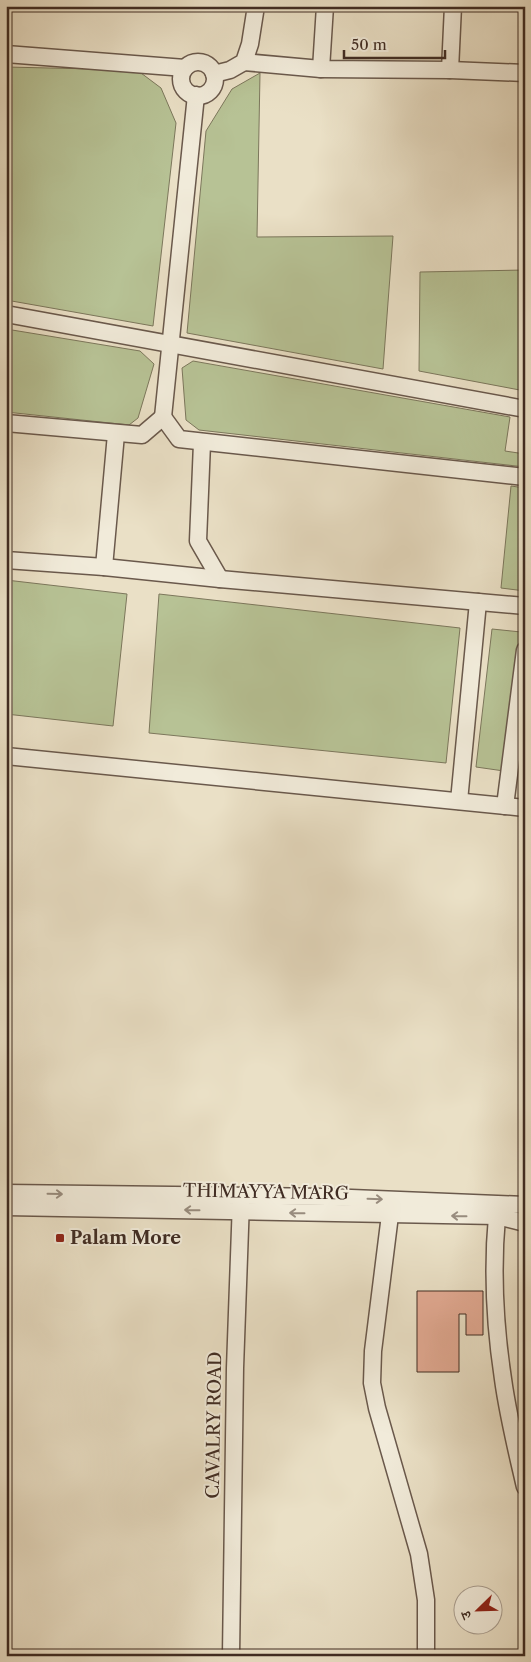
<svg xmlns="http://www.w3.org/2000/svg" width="531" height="1662" viewBox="0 0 531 1662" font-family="'Libre Caslon Text','Noto Serif Devanagari',serif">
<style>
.green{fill:#b7c295;stroke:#7c775c}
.building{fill:#e2a992;stroke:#402c23}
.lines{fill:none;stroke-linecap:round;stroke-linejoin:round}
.minor-casing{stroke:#6a594c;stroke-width:19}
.minor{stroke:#f1ebda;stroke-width:16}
.oneway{stroke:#988c7e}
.poi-dot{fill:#8f2418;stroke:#f1ebda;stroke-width:2}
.labels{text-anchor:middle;stroke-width:4;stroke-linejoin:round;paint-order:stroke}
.street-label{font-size:18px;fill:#402c23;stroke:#f1ebda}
.poi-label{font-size:18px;font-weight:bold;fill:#402c23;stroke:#f1ebda;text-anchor:start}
</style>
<rect width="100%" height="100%" fill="#eae0c6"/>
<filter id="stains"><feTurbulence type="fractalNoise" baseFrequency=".004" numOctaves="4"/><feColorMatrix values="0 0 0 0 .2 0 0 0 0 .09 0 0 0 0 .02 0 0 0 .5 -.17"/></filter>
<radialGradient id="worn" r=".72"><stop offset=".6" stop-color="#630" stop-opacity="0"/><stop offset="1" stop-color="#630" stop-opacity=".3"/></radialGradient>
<g class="green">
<polygon points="6,67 137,70 161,88 176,123 153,326 6,300"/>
<polygon points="260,73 257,237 393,236 383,369 187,333 206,131 232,89"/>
<polygon points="525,270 525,391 419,371 420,272"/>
<polygon points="6,329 140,351 154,364 138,418 129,425 6,412"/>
<polygon points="193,361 510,417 505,451 525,454 525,467 199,430 186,420 182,368"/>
<polygon points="511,486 525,488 525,591 501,588"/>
<polygon points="6,580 127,594 113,726 6,714"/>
<polygon points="159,594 460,628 446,763 149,733"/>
<polygon points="492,629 521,632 504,771 476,767"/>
</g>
<polygon class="building" points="417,1291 483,1291 483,1335 466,1335 466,1314 459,1314 459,1372 417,1372"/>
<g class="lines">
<defs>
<g id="minor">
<polyline points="6,54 185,68"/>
<polyline points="244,62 321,69 450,70 525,73"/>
<circle cx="198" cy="79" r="17"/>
<polyline points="321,69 325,6"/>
<polyline points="450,70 453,6"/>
<polyline points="214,74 230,70 244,62 250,44 256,6"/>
<polyline points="6,314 525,409"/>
<polyline points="163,417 196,95"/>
<polyline points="6,423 142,435 163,417 179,439 525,477"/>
<polyline points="202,443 198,541 220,579"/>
<polyline points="6,560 104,567 220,579 525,606"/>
<polyline points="104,567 116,434"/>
<polyline points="6,756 525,808"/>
<polyline points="459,801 478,602"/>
<polyline points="505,806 525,650"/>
<polyline points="6,1193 327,1197 525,1205"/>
<polyline points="6,1207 497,1216 525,1223"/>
<polyline points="390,1215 373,1351 372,1383 377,1408 419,1554 426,1600 426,1656"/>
<path d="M497,1216C492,1270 495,1326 503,1379C508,1416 517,1452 525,1487"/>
<polyline points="231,1656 235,1368 241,1201"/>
</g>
</defs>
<use href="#minor" class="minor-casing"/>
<use href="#minor" class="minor"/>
</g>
<defs><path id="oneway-shaft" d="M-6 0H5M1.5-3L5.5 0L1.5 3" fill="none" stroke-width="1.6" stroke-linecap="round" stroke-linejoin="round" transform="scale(1.25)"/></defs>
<g class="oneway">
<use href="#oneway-shaft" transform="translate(55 1194) rotate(1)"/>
<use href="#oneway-shaft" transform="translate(375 1199) rotate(2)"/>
<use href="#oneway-shaft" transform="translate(192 1210) rotate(-179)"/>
<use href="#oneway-shaft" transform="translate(297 1213) rotate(-179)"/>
<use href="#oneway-shaft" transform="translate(459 1216) rotate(-179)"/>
</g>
<rect class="poi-dot" x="55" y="1233" width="10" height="10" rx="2.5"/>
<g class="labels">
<g class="street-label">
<text transform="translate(266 1192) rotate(1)" y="6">THIMAYYA MARG</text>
<text transform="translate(214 1425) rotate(-89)" y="6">CAVALRY ROAD</text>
</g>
<g class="poi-label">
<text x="70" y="1244">Palam More</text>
</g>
</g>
<rect width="531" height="1662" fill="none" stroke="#eae0c6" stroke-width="25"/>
<rect x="8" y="8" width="516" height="1647" fill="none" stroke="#402c23" stroke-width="2.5"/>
<rect x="12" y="12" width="506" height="1637" fill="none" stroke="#402c23"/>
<g transform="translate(478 1610) rotate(247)"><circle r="24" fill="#f1ebda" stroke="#aa9f91"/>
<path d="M0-4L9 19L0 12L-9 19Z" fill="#8f2418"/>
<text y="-8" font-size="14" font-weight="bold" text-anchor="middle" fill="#402c23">उ</text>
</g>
<path d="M344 50v8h101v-8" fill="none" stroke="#402c23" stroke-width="2.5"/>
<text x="351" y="50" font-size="15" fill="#402c23" stroke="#f1ebda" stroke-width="4" paint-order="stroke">50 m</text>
<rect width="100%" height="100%" filter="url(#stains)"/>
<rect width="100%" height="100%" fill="url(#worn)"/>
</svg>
